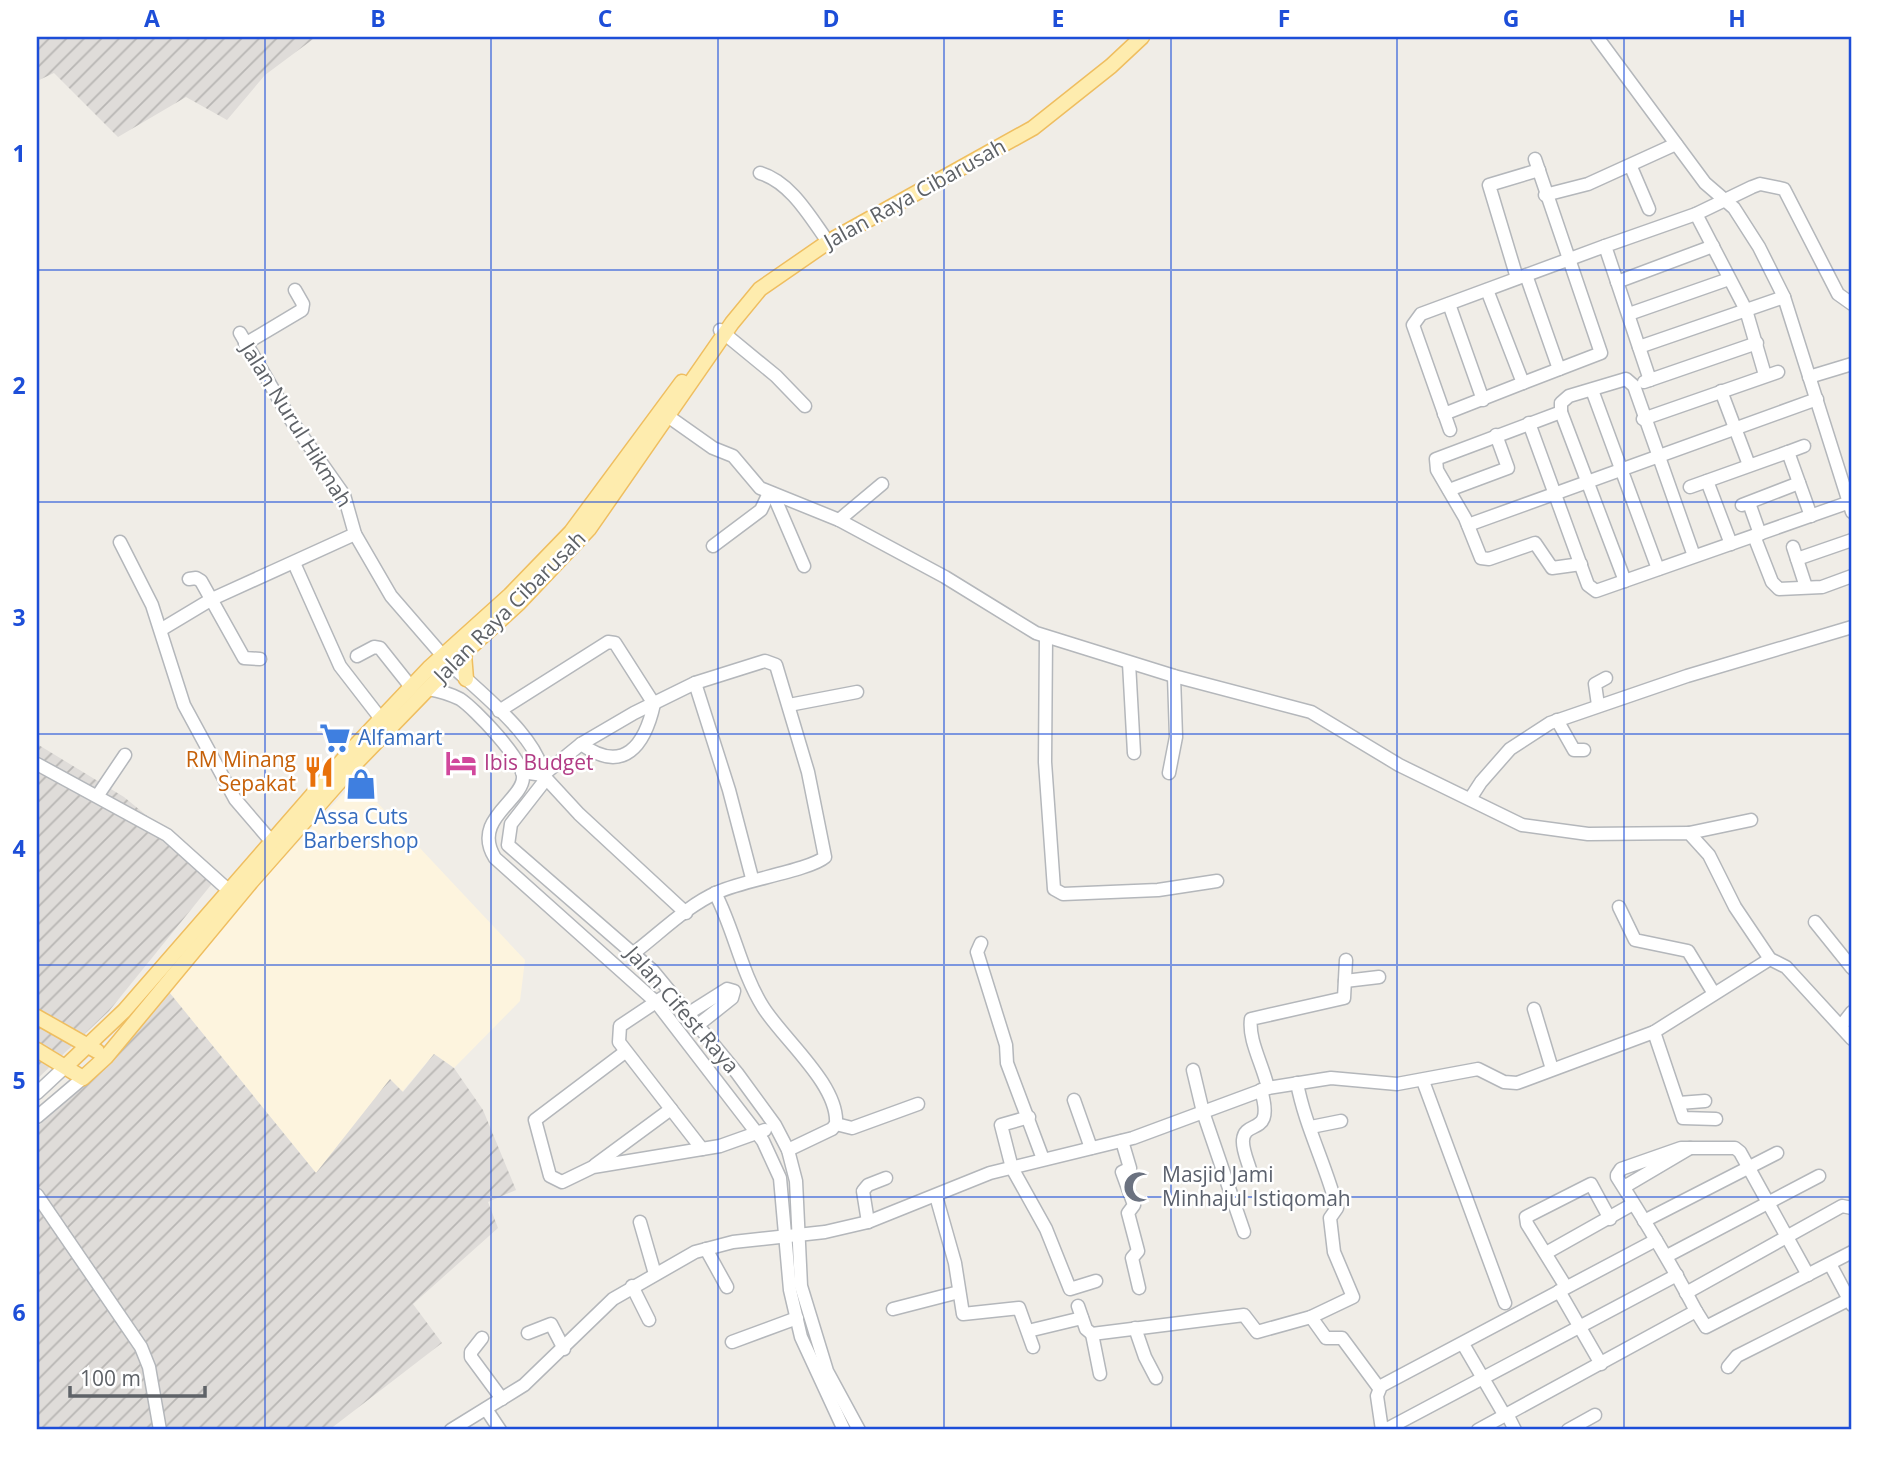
<svg xmlns="http://www.w3.org/2000/svg" width="1889" height="1467" viewBox="0 0 1889 1467" font-family="'Open Sans',sans-serif">
<style>
.commercial{fill:#fdf4de}
.industrial{fill:url(#industrial-furrows)}
.lines{fill:none;stroke-linecap:round;stroke-linejoin:round}
.minor-casing{stroke:#b4b7bb;stroke-width:15}
.major-casing{stroke:#efbe60;stroke-width:17}
.minor{stroke:#fff;stroke-width:12}
.major{stroke:#feecae;stroke-width:14}
.grid{fill:none;stroke:#1d4ed8;stroke-width:2;stroke-opacity:0.55}
.labels{text-anchor:middle;stroke-width:5;stroke-linejoin:round;paint-order:stroke}
.street-label{font-size:21px;fill:#5e6267;stroke:#fff}
.shop-label{font-size:21px;fill:#366cbe;stroke:#fff;text-anchor:start}
.food-label{font-size:21px;fill:#c56008;stroke:#fff;text-anchor:end}
.hotel-label{font-size:21px;fill:#b23c85;stroke:#fff;text-anchor:start}
.worship-label{font-size:21px;fill:#5b616d;stroke:#fff;text-anchor:start}
.neatline{fill:none;stroke:#1d4ed8;stroke-width:2.5}
.grid-label{font-size:23px;text-anchor:middle;font-weight:bold;fill:#1d4ed8}
</style>
<defs>
<pattern id="industrial-furrows" width="10" height="10" patternUnits="userSpaceOnUse" patternTransform="scale(1.75)"><rect width="10" height="10" fill="#dfdcd9"/><path d="M-1 1l2-2M0 10L10 0M9 11l2-2" fill="none" stroke="#b8b6b4"/></pattern>
</defs>
<rect width="100%" height="100%" fill="#f0ede7"/>
<polygon class="commercial" points="356,780 525,960 520,1001 454,1068 434,1054 402,1092 390,1080 316,1173 169,992 263,880"/>
<g class="industrial">
<polygon points="37,37 316,37 265,75 227,120 186,97 118,137 54,73 37,81"/>
<polygon points="37,744 124,797 219,875 109,1011 37,1079"/>
<polygon points="169,992 316,1173 390,1079 403,1092 434,1054 454,1068 483,1110 516,1190 488,1202 498,1228 413,1304 442,1343 329,1430 37,1430 37,1127 117,1054"/>
</g>
<g class="lines">
<defs>
<g id="minor">
<polyline points="1597,37 1705,183 1734,208 1759,247 1784,297 1852,512"/>
<polyline points="1631,167 1649,209"/>
<path d="M760,173C790,182 809,215 826,239"/>
<polyline points="1545,195 1588,184 1676,144"/>
<polyline points="1696,214 1746,310 1765,375"/>
<polyline points="1526,275 1559,369"/>
<polyline points="1517,278 1489,185 1539,170"/>
<polyline points="1617,282 1713,246"/>
<polyline points="1449,304 1483,400"/>
<polyline points="1629,314 1729,279"/>
<polyline points="720,330 776,376 805,406"/>
<polyline points="240,333 291,420 344,495 355,534 391,596 443,656"/>
<polyline points="245,344 302,310 303,304 295,290"/>
<polyline points="1639,347 1784,297"/>
<polyline points="1809,377 1852,364"/>
<polyline points="1650,380 1605,246 1696,214 1752,187 1760,184 1784,189 1838,294 1852,304"/>
<polyline points="1644,382 1757,343"/>
<polyline points="1523,383 1601,353 1535,159"/>
<polyline points="1592,390 1658,569"/>
<polyline points="1721,391 1749,465"/>
<polyline points="662,412 713,448 733,456 760,488 839,520 945,577 1036,633 1174,676 1311,712 1399,765 1522,825 1588,834 1689,833 1709,855 1735,907 1770,959 1786,967 1852,1039"/>
<polyline points="1561,412 1625,581"/>
<polyline points="1444,414 1523,383 1487,290"/>
<polyline points="1643,419 1778,372"/>
<polyline points="1529,423 1588,585 1596,591 1850,502"/>
<polyline points="1450,430 1413,325 1421,314 1605,246"/>
<polyline points="1788,452 1804,446"/>
<polyline points="1707,481 1731,544"/>
<polyline points="1690,487 1788,452 1811,516"/>
<polyline points="1449,490 1508,468 1496,435"/>
<polyline points="773,494 804,566"/>
<polyline points="1749,503 1760,534"/>
<polyline points="1742,505 1799,483"/>
<polyline points="839,520 882,484"/>
<polyline points="1468,525 1817,399"/>
<polyline points="1754,536 1772,582 1779,589 1822,587 1852,576"/>
<polyline points="120,542 152,605 184,705 235,799 271,841"/>
<polyline points="713,546 761,510 769,493"/>
<polyline points="1793,547 1806,587"/>
<polyline points="1797,559 1852,540"/>
<polyline points="294,563 340,666 381,719"/>
<polyline points="1581,564 1552,568 1535,543 1489,559 1481,558 1465,518 1437,470 1436,459 1561,412 1561,403 1569,396 1626,379 1634,386 1694,556"/>
<polyline points="189,579 196,578 201,581 244,658 260,659"/>
<polyline points="162,629 212,599 355,534"/>
<polyline points="1046,637 1045,762 1054,889 1063,894 1158,890 1217,881"/>
<polyline points="357,656 374,647 380,648 411,687"/>
<polyline points="1129,663 1134,753"/>
<path d="M451,665C478,691 548,744 543,783L511,824L508,845L653,971L737,1073L775,1125L788,1150L796,1181L801,1286L827,1371L859,1430"/>
<polyline points="695,683 729,790 752,878"/>
<path d="M429,689C440,691 450,694 460,699C474,708 525,761 523,778C522,801 471,820 495,858L656,1002L763,1141L780,1178L790,1290L801,1337L844,1430"/>
<polyline points="789,705 857,692"/>
<polyline points="1598,705 1595,684 1606,678"/>
<path d="M499,711L608,642L615,643L654,704C645,745 624,775 581,744"/>
<polyline points="1557,720 1574,750 1584,750"/>
<polyline points="37,764 167,835 236,897"/>
<polyline points="522,772 543,775 579,814 686,913"/>
<polyline points="1169,773 1176,737 1174,676"/>
<path d="M543,775L581,744L634,713L695,683L765,661L776,665L808,772L825,857C810,870 744,880 718,892C688,905 661,932 635,952"/>
<polyline points="98,795 125,755"/>
<polyline points="1470,799 1481,782 1510,749 1550,723 1687,676 1852,627"/>
<polyline points="1689,833 1751,820"/>
<path d="M715,893C734,929 741,972 763,1007C783,1039 839,1085 836,1124L832,1129L788,1150"/>
<polyline points="1619,907 1635,940 1688,951 1713,992"/>
<polyline points="1815,922 1852,968"/>
<polyline points="981,943 977,952 1006,1045 1007,1063 1043,1159"/>
<polyline points="1345,981 1379,977"/>
<polyline points="662,998 620,1026 619,1042 702,1149"/>
<polyline points="1534,1009 1552,1069"/>
<polyline points="689,1013 727,989 734,991 732,998 698,1025"/>
<polyline points="1841,1026 1852,1012"/>
<polyline points="1654,1032 1683,1118 1716,1119"/>
<polyline points="625,1052 535,1120 550,1176 562,1182 593,1167 720,1146 765,1130"/>
<polyline points="1193,1070 1203,1112 1244,1232"/>
<polyline points="1423,1081 1505,1303"/>
<path d="M1297,1083C1305,1126 1326,1165 1337,1208L1330,1218L1334,1252L1353,1297L1311,1317"/>
<path d="M1268,1088C1263,1065 1248,1040 1251,1019L1344,998L1346,960"/>
<polyline points="37,1093 66,1066"/>
<polyline points="1074,1100 1091,1148"/>
<polyline points="1679,1103 1705,1101"/>
<polyline points="37,1117 83,1078"/>
<polyline points="1029,1117 1001,1125 1012,1168 1046,1229 1070,1289 1096,1281"/>
<polyline points="836,1124 852,1128 918,1104"/>
<polyline points="1311,1127 1341,1121"/>
<polyline points="1122,1141 1130,1168 1122,1172 1134,1205 1128,1213 1138,1251 1132,1258 1139,1288"/>
<polyline points="1690,1148 1735,1148 1740,1152 1808,1275"/>
<polyline points="595,1165 671,1109"/>
<path d="M1251,1173C1249,1164 1242,1150 1243,1140C1245,1118 1275,1138 1261,1090"/>
<path d="M1624,1187L1690,1148H1681L1621,1169L1617,1175V1177C1645,1221 1672,1265 1696,1311"/>
<polyline points="37,1195 141,1347 149,1367 160,1430"/>
<polyline points="936,1196 955,1263 963,1314 1019,1308 1033,1347"/>
<polyline points="1644,1221 1777,1153"/>
<polyline points="640,1222 655,1274"/>
<polyline points="868,1222 863,1191 868,1185 886,1178"/>
<polyline points="706,1249 727,1287"/>
<polyline points="1546,1253 1633,1204"/>
<polyline points="1667,1256 1819,1176"/>
<polyline points="1830,1264 1852,1305"/>
<polyline points="632,1286 649,1320"/>
<polyline points="1566,1287 1527,1224 1526,1217 1591,1184 1610,1219"/>
<polyline points="1559,1291 1601,1364"/>
<polyline points="1686,1293 1842,1206 1852,1208"/>
<polyline points="1078,1306 1086,1329 1092,1334 1244,1315 1257,1332 1311,1317 1326,1338 1342,1338 1379,1388"/>
<polyline points="893,1309 959,1292"/>
<polyline points="1135,1328 1145,1357 1156,1378"/>
<polyline points="1028,1331 1082,1318"/>
<polyline points="528,1333 551,1324 564,1349"/>
<polyline points="1092,1334 1100,1374"/>
<polyline points="482,1338 471,1352 471,1357 502,1399"/>
<polyline points="732,1342 797,1318"/>
<polyline points="1463,1344 1505,1416"/>
<polyline points="1728,1367 1737,1356 1852,1298"/>
<polyline points="486,1409 500,1430"/>
<polyline points="1508,1416 1515,1430"/>
<polyline points="451,1430 524,1385 613,1299 695,1252 733,1242 825,1232 868,1222 990,1173 1133,1138 1268,1088 1331,1078 1397,1084 1478,1069 1504,1082 1517,1083 1654,1032 1770,959"/>
<polyline points="1382,1430 1377,1396 1381,1386 1656,1240"/>
<polyline points="1385,1430 1677,1275"/>
<polyline points="1478,1430 1696,1311 1706,1327 1852,1252"/>
<polyline points="1568,1430 1595,1415"/>
</g>
<g id="major">
<polyline points="464,654 466,679"/>
<polyline points="37,1017 97,1051"/>
<polyline points="37,1050 83,1078 106,1057 251,882 355,764 451,665 519,603 589,529 732,323 760,289 828,242 1033,128 1111,66 1142,37"/>
<polyline points="66,1066 124,1011 355,746 429,668 510,595 571,532 682,382"/>
</g>
</defs>
<use href="#minor" class="minor-casing"/>
<use href="#major" class="major-casing"/>
<use href="#minor" class="minor"/>
<use href="#major" class="major"/>
</g>
<path class="grid" d="M265,37V1430M491,37V1430M718,37V1430M944,37V1430M1171,37V1430M1397,37V1430M1624,37V1430M37,270H1852M37,502H1852M37,734H1852M37,965H1852M37,1197H1852"/>
<defs>
<symbol id="supermarket-bare" viewBox="-9 -9 18 18"><path d="M-6-5.5h2.5l.6 2H6L4.5 2H-2.5L-4.4-4H-6ZM-1.5 3.2a1.3 1.3 0 1 0 .1 0ZM3 3.2a1.3 1.3 0 1 0 .1 0Z" fill="#3f7fe0" stroke="#fff" stroke-width="2.5" paint-order="stroke"/></symbol>
<symbol id="hotel-bare" viewBox="-9 -9 18 18"><path d="M-6-4.5h1.5V1H6V5H4.5V3h-9V5H-6ZM-4 0a1.8 1.8 0 1 1 3.6 0ZM.5 0V-2.5h3Q6-2.5 6 0Z" fill="#d1479c" stroke="#fff" stroke-width="2.5" paint-order="stroke"/></symbol>
<symbol id="restaurant-bare" viewBox="-9 -9 18 18"><path d="M-5-6h1v4h1v-4h1v4h1v-4h1v5L-1.5 .5V6h-2V.5L-5-1ZM5-6V6H3V1.5H1.5Q1.5-4 5-6Z" fill="#e8710a" stroke="#fff" stroke-width="2.5" paint-order="stroke"/></symbol>
<symbol id="shop-bare" viewBox="-9 -9 18 18"><path d="M-5-2.5h2.3a2.7 3.5 0 0 1 5.4 0H5L5.5 6h-11ZM-1.5-2.5h3a1.5 2.3 0 0 0-3 0Z" fill="#3f7fe0" stroke="#fff" stroke-width="2.5" paint-order="stroke"/></symbol>
<symbol id="mosque-bare" viewBox="-9 -9 18 18"><path d="M3.5-4.9A6 6 0 1 0 3.5 4.9A5 5 0 1 1 3.5-4.9Z" fill="#6b7280" stroke="#fff" stroke-width="2.5" paint-order="stroke"/></symbol>
</defs>
<g fill-rule="evenodd">
<use href="#supermarket-bare" x="313" y="716" width="44" height="44"/>
<use href="#hotel-bare" x="439" y="741" width="44" height="44"/>
<use href="#restaurant-bare" x="297" y="750" width="44" height="44"/>
<use href="#shop-bare" x="339" y="762" width="44" height="44"/>
<use href="#mosque-bare" x="1117" y="1165" width="44" height="44"/>
</g>
<g class="labels">
<g class="street-label">
<text transform="translate(915 194) rotate(-29)" y="7">Jalan Raya Cibarusah</text>
<text transform="translate(296 425) rotate(58)" y="7">Jalan Nurul Hikmah</text>
<text transform="translate(510 607) rotate(-45)" y="7">Jalan Raya Cibarusah</text>
<text transform="translate(682 1010) rotate(49)" y="7">Jalan Cifest Raya</text>
</g>
<g class="shop-label">
<text x="358" y="745">Alfamart</text>
<text x="361" y="824" text-anchor="middle">Assa Cuts<tspan x="361" dy="24">Barbershop</tspan></text>
</g>
<g class="food-label">
<text x="296" y="767">RM Minang<tspan x="296" dy="24">Sepakat</tspan></text>
</g>
<g class="hotel-label">
<text x="484" y="770">Ibis Budget</text>
</g>
<g class="worship-label">
<text x="1162" y="1182">Masjid Jami<tspan x="1162" dy="24">Minhajul Istiqomah</tspan></text>
</g>
</g>
<rect width="1889" height="1467" fill="none" stroke="#ffffff" stroke-width="77"/>
<path d="M70 1386v10h135v-10" fill="none" stroke="#5e6267" stroke-width="3.5"/>
<text x="80" y="1386" font-size="21" fill="#5e6267" stroke="#ffffff" stroke-width="5" paint-order="stroke">100 m</text>
<rect x="38" y="38" width="1812" height="1390" class="neatline"/>
<g class="grid-label">
<text x="152" y="27">A</text>
<text x="378" y="27">B</text>
<text x="605" y="27">C</text>
<text x="831" y="27">D</text>
<text x="1058" y="27">E</text>
<text x="1284" y="27">F</text>
<text x="1511" y="27">G</text>
<text x="1737" y="27">H</text>
<text x="19" y="162">1</text>
<text x="19" y="394">2</text>
<text x="19" y="626">3</text>
<text x="19" y="857">4</text>
<text x="19" y="1089">5</text>
<text x="19" y="1321">6</text>
</g>
</svg>
